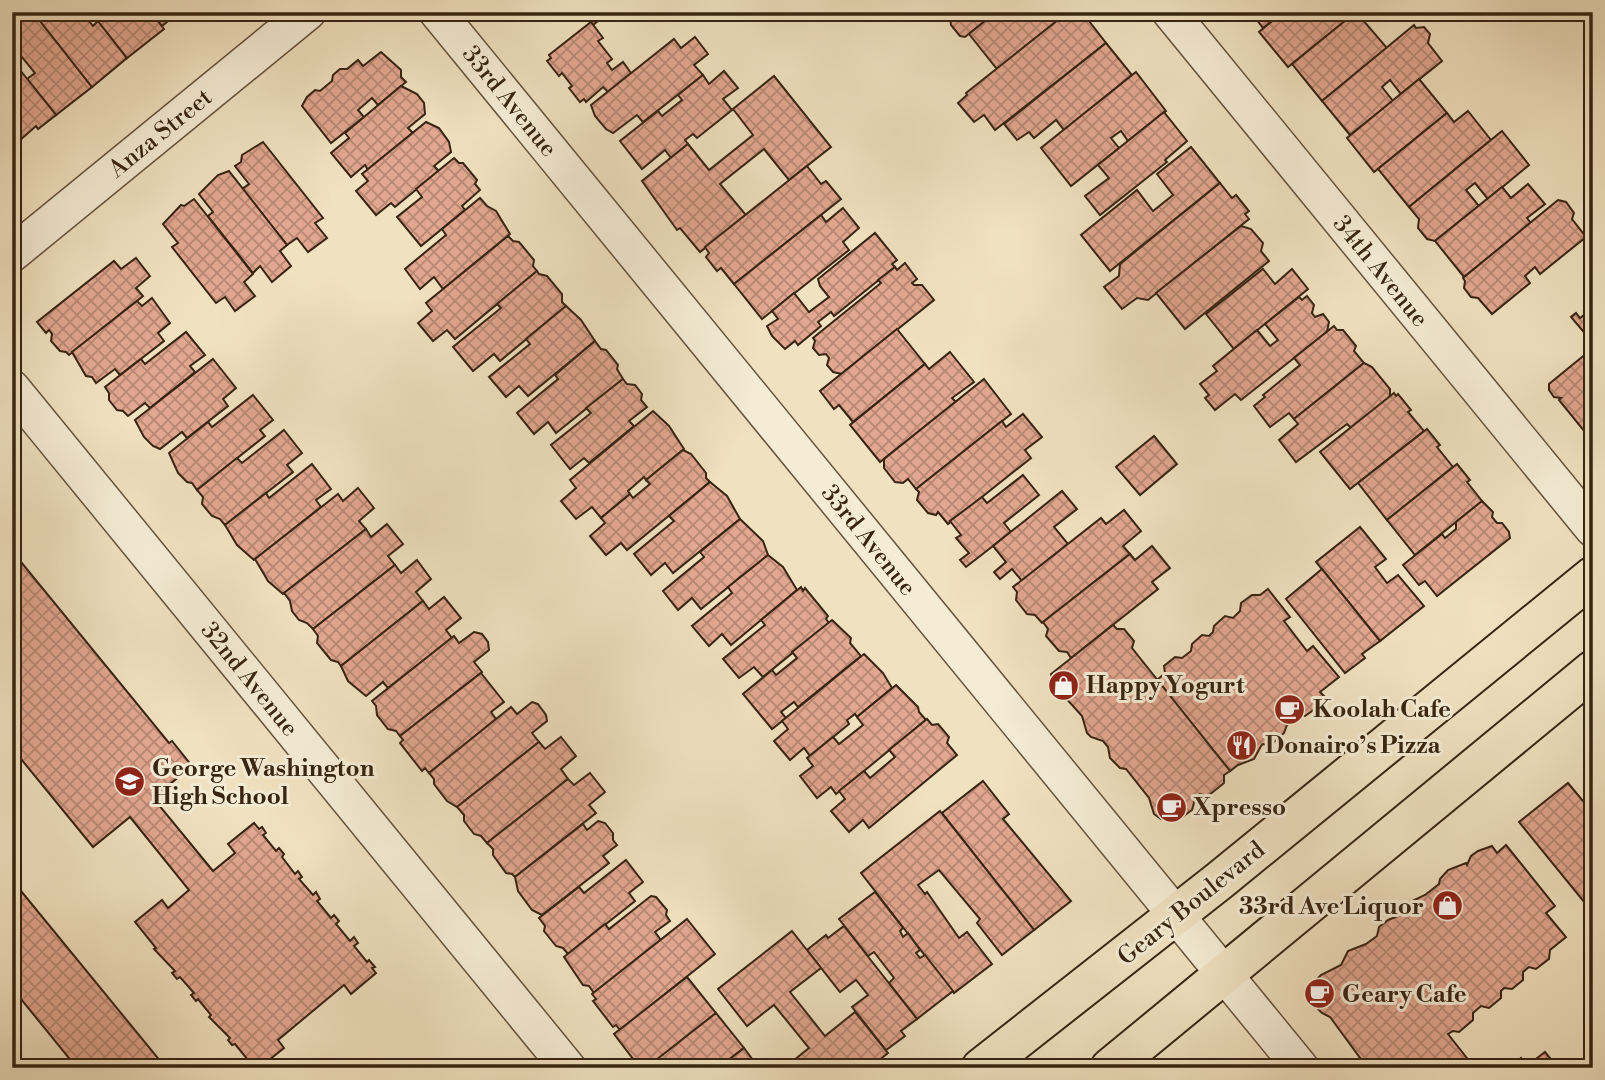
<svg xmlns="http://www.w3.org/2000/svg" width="1605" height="1080" viewBox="0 0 1605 1080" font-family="'Libre Bodoni',serif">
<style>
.building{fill:url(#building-cross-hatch);stroke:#372411;stroke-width:2}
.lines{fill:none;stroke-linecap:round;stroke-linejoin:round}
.minor-casing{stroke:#65533d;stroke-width:38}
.primary-casing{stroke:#372411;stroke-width:42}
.minor{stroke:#f5ecd6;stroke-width:35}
.primary{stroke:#f0e1c0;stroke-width:38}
.labels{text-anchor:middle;stroke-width:6;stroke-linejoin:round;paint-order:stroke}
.street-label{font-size:24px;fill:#372411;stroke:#f5ecd6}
.poi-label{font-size:24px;font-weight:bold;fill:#372411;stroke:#f5ecd6;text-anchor:start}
</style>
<defs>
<pattern id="building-cross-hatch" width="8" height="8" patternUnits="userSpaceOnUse" patternTransform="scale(1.75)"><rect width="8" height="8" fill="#e2a790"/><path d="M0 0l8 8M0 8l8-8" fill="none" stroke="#b88874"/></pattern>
</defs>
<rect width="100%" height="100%" fill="#f0e1c0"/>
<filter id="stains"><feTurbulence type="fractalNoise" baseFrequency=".00286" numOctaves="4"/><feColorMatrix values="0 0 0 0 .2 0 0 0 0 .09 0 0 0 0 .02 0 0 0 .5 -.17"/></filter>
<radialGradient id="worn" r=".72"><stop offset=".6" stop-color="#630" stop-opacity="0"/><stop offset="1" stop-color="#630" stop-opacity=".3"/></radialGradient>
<g class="building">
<polygon points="12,12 33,12 92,87 56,115 27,79 35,73 12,45"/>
<polygon points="33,12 82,12 93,26 98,21 127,58 92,87"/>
<polygon points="102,12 151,12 164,29 127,58 98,21 105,15"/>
<polygon points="151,12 179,12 162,26"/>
<polygon points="583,12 609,12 593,25"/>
<polygon points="941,12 996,12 965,37 960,36 951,25 950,18 945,18"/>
<polygon points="996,12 1068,12 997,69 969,34"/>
<polygon points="1068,12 1082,12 1106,43 995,130 984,115 974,122 958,103 967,95 966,93"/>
<polygon points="1251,12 1283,12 1263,28"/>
<polygon points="1283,12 1356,12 1288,67 1259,32"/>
<polygon points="1356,12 1387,48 1322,101 1292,64"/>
<polygon points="591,22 603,38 598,41 612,59 607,63 612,70 623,62 631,73 608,92 603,87 586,102 584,99 580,102 569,88 572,86 562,73 559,76 547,61 551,58 549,55"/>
<polygon points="1414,25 1416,28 1424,27 1430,34 1428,43 1442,61 1401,94 1390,80 1382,87 1393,101 1350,135 1322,101"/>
<polygon points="695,37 708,54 694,65 703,75 643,122 637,115 613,133 606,129 595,116 591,105 674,39 681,48"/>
<polygon points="1106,43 1132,75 1064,130 1056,120 1034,138 1029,132 1017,140 1004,124"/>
<polygon points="381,52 401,70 401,77 406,82 378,105 372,98 358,110 364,117 331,143 302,106 307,97 315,90 320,91 332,81 333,75 340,69 347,69 358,60 363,66"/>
<polygon points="12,60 56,115 38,129 36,126 19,141 12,133"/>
<polygon points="724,71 738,88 723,99 732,110 697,138 693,134 685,140 688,144 671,158 665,150 642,169 620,141 658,111 662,116 682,100 678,95 703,75 709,84"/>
<polygon points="1136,72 1166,111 1128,141 1121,131 1111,138 1119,148 1071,186 1041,148"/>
<polygon points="774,76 831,147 789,180 764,149 720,184 746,215 700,252 680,228 677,230 642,181 688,144 709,170 753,135 733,109"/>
<polygon points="1419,79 1447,113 1374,172 1347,138"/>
<polygon points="401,86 417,94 424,103 425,114 408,128 413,133 368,170 365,165 351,177 331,153 349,138 345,133"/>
<polygon points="1468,111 1491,140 1409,207 1378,169 1447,113 1454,122"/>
<polygon points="1164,112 1187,141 1165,160 1167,162 1100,215 1085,196 1109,178 1098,165"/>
<polygon points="426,122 439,128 449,142 451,152 434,166 439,171 395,207 391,203 376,215 356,191 368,181 362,174"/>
<polygon points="1502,131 1529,165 1488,199 1475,183 1466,190 1479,206 1435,241 1427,239 1418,228 1419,219 1409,207"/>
<polygon points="263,142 323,218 315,223 327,238 308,252 297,238 287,245 242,189 249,184 235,166 241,162 242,155"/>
<polygon points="1191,147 1220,183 1110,271 1081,235 1137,190 1153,211 1173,195 1157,174"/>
<polygon points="454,158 459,163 463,163 477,180 475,184 480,190 462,206 465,210 421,246 397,217 422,197 416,189"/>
<polygon points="807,166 821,184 826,181 841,199 734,284 721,268 717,271 706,257 709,253 705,247"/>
<polygon points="229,171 287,245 280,251 291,266 272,282 260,266 253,273 208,216 213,212 199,194 218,175"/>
<polygon points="1220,183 1232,198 1236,195 1249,211 1245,214 1249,219 1148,300 1137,298 1122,309 1104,287 1119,276 1120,264"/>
<polygon points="1528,184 1545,204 1527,218 1531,223 1464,277 1435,241 1502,187 1511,198"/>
<polygon points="480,198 487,206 496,211 510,234 443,289 434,277 420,289 405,269 446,235 442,229"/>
<polygon points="194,199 253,274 244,282 255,296 235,311 225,297 216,303 172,247 178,243 163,224 181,205 184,206"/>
<polygon points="1558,200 1566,202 1574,213 1572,219 1586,237 1540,274 1535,267 1525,276 1530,283 1492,314 1478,298 1471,297 1464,288 1465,281 1463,278"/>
<polygon points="843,208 859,228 843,242 849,250 762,319 734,284 821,215 826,222"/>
<polygon points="1241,226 1251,229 1263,243 1261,251 1269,261 1185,329 1156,293"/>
<polygon points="875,233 897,260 892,264 895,267 834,316 831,312 818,322 821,326 798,345 795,341 785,349 772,336 767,326 778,319 772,311 794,293 809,312 829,297 820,286 818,279"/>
<polygon points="508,236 513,241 519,242 534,260 533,266 537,271 455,339 447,330 433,341 418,323 432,311 426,303"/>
<polygon points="136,258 150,276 136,288 143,296 69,355 66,352 60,351 51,341 52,334 49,330 46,333 37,322 114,261 121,269"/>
<polygon points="905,263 917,279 912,283 914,285 922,285 934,300 842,374 833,372 827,365 829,358 826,354 819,355 813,348 815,341 813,338 881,283 878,280 895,267 897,270"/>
<polygon points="1263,269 1275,284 1292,269 1308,289 1234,349 1206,314"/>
<polygon points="537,271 539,274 547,276 562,294 562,302 566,306 500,361 494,354 473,371 453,347 501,308 497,304"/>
<polygon points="1307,296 1314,305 1312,313 1315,317 1323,314 1329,322 1327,332 1241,400 1235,394 1215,410 1205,398 1209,395 1200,384 1217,371 1213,366 1257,330 1270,346 1278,340 1265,324 1299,297 1302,300"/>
<polygon points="152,298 170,323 158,333 164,341 120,375 115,369 96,383 92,377 86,376 72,352 137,301 142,306"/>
<polygon points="566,306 581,320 595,341 528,396 519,386 506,397 489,377 530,344 526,339"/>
<polygon points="1593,308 1593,343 1571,317 1576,313 1580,318"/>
<polygon points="1334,326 1337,330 1343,330 1356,346 1354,351 1364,363 1294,419 1289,413 1270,427 1254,406 1265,397 1263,395 1300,365 1294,358"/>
<polygon points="897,329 925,364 853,422 839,405 834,409 820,391"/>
<polygon points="186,332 205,355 190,366 195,372 150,408 145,403 128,416 123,411 117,410 109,400 109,393 105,387 141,359 145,364"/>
<polygon points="595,341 601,349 606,350 618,365 617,369 623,379 556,433 548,422 534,434 517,413 558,379 555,375"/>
<polygon points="1593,348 1593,442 1559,400 1561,398 1554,397 1549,390 1549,384"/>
<polygon points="950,352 974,382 952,398 956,402 880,462 850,425 925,364 929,369"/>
<polygon points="213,359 236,388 223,399 228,406 187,438 182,432 160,449 153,446 144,437 135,420"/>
<polygon points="1364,363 1372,367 1390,389 1390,397 1351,428 1347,424 1296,462 1279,440 1298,424 1294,419"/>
<polygon points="623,379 627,384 635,385 642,394 641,400 647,407 629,421 634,426 589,463 584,458 570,469 551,445 591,413 586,408"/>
<polygon points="984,379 1011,414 916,489 908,479 903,483 895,482 884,468 884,459"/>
<polygon points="1394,393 1396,396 1398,394 1411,410 1408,412 1424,431 1350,489 1320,452"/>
<polygon points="253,395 273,420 260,430 265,436 197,490 192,483 187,482 178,473 169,453 208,422 212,427"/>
<polygon points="653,411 669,426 684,449 646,480 644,477 628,491 630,494 601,518 592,507 576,519 561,501 576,488 570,480"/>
<polygon points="1023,414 1042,437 1025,450 1031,458 948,524 938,512 936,515 928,513 917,500 919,492 916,489 1002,421 1006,427"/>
<polygon points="1427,429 1440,445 1437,447 1453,467 1387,520 1358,483"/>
<polygon points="284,430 302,453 287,465 293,472 225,525 220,519 212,516 202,504 203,497 197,490 237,458 242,463"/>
<polygon points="1154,436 1177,464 1140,495 1116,467"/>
<polygon points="683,450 691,454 706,473 706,478 710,482 627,550 621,543 606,555 590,536 605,523 601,518 630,494 633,498 650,484 646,480"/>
<polygon points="312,464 331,489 316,500 321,507 254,560 237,545 225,525 266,493 269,498"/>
<polygon points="1457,464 1470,480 1467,482 1482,501 1415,555 1387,520"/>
<polygon points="1023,475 1039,495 1004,523 1011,532 966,567 960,560 969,553 956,538 961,535 950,521 982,497 987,503"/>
<polygon points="710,482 727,496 740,519 673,573 665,563 651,575 634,554 674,521 669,516"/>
<polygon points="358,488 374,508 359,521 366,529 283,594 268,581 255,559 338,494 343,501"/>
<polygon points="1062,491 1077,509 1054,527 1068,544 1022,581 1012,569 1000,579 994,572 1006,562 993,546"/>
<polygon points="1482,501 1493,512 1492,517 1497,523 1502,523 1509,532 1510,538 1437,596 1425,581 1419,585 1403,565 1442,534 1445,538 1456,529 1456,522"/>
<polygon points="1124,510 1141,531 1123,546 1130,554 1042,623 1035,615 1027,614 1016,600 1017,592 1013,587 1101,518 1106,524"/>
<polygon points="740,519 763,541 768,555 701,609 692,598 678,610 663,591 704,557 700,552"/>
<polygon points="387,524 403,544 388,556 395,565 313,629 307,623 299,620 292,611 290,601 284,593 366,529 371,537"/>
<polygon points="1360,527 1386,559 1375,567 1387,583 1398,575 1424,606 1380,641 1316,562"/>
<polygon points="1152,546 1170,568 1152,582 1158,589 1071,658 1067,652 1059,651 1046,636 1048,629 1043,622 1130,554 1135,560"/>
<polygon points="12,551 169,743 172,741 192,766 153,798 213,871 235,853 228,844 254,823 259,829 262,827 266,833 263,835 276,851 279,848 284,854 282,857 295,874 298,871 302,877 299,879 313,895 316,892 320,899 317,901 331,918 334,915 339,921 336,924 350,941 354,937 358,943 354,946 367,962 369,960 375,967 372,968 376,973 351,994 344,985 278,1040 284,1048 259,1068 253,1066 250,1068 245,1062 248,1060 235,1044 232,1045 228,1040 230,1038 209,1017 211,1015 198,999 196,1001 191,995 194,993 180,977 177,979 172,973 175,971 154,949 156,948 135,922 162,900 168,908 189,890 130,817 93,847 12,748"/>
<polygon points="768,555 783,567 797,590 731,645 722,634 709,646 692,626 732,593 728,587"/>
<polygon points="417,560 431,579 416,592 423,601 341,666 338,662 331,660 317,643 318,636 313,629 395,565 401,573"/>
<polygon points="1322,569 1380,641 1362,654 1365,658 1345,673 1286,599"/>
<polygon points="801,587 803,591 805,588 828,616 826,619 829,623 763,677 754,667 739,678 723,659 765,625 761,620"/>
<polygon points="1268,589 1290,617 1284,621 1307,651 1313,646 1339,677 1320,692 1324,696 1319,706 1305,716 1300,715 1287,725 1284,733 1270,746 1263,744 1261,746 1254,759 1238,765 1230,771 1157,680 1165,673 1164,666 1175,657 1182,658 1191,651 1192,644 1202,635 1209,636 1213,632 1214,626 1225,616 1233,618 1240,611 1241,603 1252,595 1260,595"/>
<polygon points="444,597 461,618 446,630 452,638 388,688 383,682 366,696 348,681 341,666 423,601 429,609"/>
<polygon points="832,620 851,638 850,643 861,656 798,707 794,702 781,712 786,718 772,729 743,694 772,670 776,675 797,658 792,652"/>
<polygon points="1113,625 1117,629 1124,629 1134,641 1132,648 1230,771 1224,775 1224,783 1208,796 1200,794 1195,799 1192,810 1178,820 1161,819 1154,814 1149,798 1126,769 1120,768 1110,758 1108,747 1103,741 1091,737 1087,733 1082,716 1054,685 1051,674"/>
<polygon points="474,632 482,634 488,642 489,650 474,662 482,672 400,736 396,731 388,729 377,715 376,706 372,701 454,636 459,643"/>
<polygon points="864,654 883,673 892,688 857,717 855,714 847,720 849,724 810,756 804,748 790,760 774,741 788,729 782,721"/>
<polygon points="481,673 504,702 491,712 496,719 429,773 425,768 422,771 400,743 403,740 400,736"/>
<polygon points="896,685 918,707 919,712 926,720 836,794 831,787 817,798 800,776 813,766 807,758 833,737 839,744 863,725 857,717"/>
<polygon points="532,702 538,704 546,715 547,721 532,733 539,742 457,807 447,801 434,784 434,779 429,773 511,707 517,714"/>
<polygon points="927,719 932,725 938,724 949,737 947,743 957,755 869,828 863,820 849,832 831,811 845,799 839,791 864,771 870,778 895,757 889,750"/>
<polygon points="561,737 576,756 561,769 568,779 487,843 481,836 474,834 464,821 464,815 457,807 539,742 545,749"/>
<polygon points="590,773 605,792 589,805 596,813 515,877 512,874 506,873 493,855 493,849 487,843 568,779 574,785"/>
<polygon points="983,781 1009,814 1003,819 1071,901 1034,930 942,813"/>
<polygon points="1568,783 1593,813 1593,913 1519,822"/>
<polygon points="940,811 1034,930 1002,955 977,923 980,919 939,870 918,885 925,894 927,892 959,938 967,932 992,964 954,993 861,873"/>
<polygon points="598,821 605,823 613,833 613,840 617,845 603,856 609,863 542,915 532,910 518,891 515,877 583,824 587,830"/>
<polygon points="1506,845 1555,906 1546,913 1566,937 1550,950 1549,959 1536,969 1529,967 1523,972 1523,980 1512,989 1504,988 1501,991 1501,998 1489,1008 1481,1006 1473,1013 1473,1020 1459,1032 1453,1031 1448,1034 1470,1062 1477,1061 1482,1068 1366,1066 1330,1017 1322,1013 1314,1005 1310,992 1314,982 1321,975 1341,965 1348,951 1366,944 1377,936 1379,927 1388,920 1401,915 1408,903 1425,895 1439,884 1440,879 1448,870 1466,863 1467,865 1471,856 1478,851 1492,846 1497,853"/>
<polygon points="626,860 643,882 629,893 635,901 568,954 563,948 556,946 544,931 545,926 539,918 579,887 584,893"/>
<polygon points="12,880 166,1068 77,1068 12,988"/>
<polygon points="875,892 903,928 900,931 903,937 908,933 920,950 916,953 920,958 925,955 953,991 917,1019 889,983 894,978 874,952 868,956 839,919"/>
<polygon points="651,896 656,897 667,910 666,915 670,921 655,932 661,940 594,993 589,986 583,985 564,957 605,924 609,929"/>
<polygon points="687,919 715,954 620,1030 616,1025 613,1027 593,1001 596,999 592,994"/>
<polygon points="844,926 917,1019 901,1031 905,1036 886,1050 852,1007 868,995 856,980 840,992 807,950 826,935 828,938"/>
<polygon points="792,931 821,968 790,992 825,1036 855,1012 888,1053 869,1068 784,1068 809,1048 774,1005 747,1026 718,989"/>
<polygon points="687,977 716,1013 647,1068 640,1068 614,1034"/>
<polygon points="716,1013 744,1048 718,1068 647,1067"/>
<polygon points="744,1048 759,1068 718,1068"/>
<polygon points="1545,1052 1558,1068 1509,1068 1521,1058 1527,1066"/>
</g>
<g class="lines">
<defs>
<g id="minor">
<polyline points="437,12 1301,1068"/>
<polyline points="1170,12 1593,529"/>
<polyline points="12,254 308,12"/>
<polyline points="12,388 568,1068"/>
</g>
<g id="primary">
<polyline points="981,1068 1219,881 1593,576"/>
<polyline points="1110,1068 1593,670"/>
</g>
</defs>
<use href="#minor" class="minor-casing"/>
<use href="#primary" class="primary-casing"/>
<use href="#minor" class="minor"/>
<use href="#primary" class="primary"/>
</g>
<defs>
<symbol id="shop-disc" viewBox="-11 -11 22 22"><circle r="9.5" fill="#8f2418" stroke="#f5ecd6"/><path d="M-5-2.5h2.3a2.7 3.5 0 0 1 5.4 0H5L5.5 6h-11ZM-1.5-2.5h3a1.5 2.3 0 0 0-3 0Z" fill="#fff"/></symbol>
<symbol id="cafe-disc" viewBox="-11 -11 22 22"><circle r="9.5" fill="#8f2418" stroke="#f5ecd6"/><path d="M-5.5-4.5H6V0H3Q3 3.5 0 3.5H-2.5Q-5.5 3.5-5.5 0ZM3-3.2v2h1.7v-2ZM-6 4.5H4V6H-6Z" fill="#fff"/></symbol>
<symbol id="restaurant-disc" viewBox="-11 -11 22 22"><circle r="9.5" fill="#8f2418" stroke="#f5ecd6"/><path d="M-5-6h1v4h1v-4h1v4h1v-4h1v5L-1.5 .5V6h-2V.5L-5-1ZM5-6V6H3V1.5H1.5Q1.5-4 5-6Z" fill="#fff"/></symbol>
<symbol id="school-disc" viewBox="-11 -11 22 22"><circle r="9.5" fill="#8f2418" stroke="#f5ecd6"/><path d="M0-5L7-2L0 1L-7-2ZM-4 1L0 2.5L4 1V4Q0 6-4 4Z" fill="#fff"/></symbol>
</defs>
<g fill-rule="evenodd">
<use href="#shop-disc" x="1046" y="668" width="35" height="35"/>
<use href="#cafe-disc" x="1272" y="692" width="35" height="35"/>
<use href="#restaurant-disc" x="1224" y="728" width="35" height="35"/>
<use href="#school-disc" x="112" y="764" width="35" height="35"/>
<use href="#cafe-disc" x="1154" y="790" width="35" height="35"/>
<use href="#shop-disc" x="1430" y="888" width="35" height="35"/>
<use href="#cafe-disc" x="1302" y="976" width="35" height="35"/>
</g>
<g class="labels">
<g class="street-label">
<text transform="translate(510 101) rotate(51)" y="8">33rd Avenue</text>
<text transform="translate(160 133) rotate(-39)" y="8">Anza Street</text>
<text transform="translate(1381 271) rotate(51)" y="8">34th Avenue</text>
<text transform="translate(869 540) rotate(51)" y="8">33rd Avenue</text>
<text transform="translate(250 679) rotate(51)" y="8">32nd Avenue</text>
<text transform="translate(1191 903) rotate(-39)" y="8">Geary Boulevard</text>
</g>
<g class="poi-label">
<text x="1086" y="693">Happy Yogurt</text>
<text x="1313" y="717">Koolah Cafe</text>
<text x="1265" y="753">Donairo’s Pizza</text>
<text x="152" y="776">George Washington<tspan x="152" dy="28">High School</tspan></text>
<text x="1194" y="815">Xpresso</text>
<text x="1424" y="914" text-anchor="end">33rd Ave Liquor</text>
<text x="1342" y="1002">Geary Cafe</text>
</g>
</g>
<rect width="1605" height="1080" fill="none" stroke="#f0e1c0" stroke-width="42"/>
<rect x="14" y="14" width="1577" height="1052" fill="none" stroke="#372411" stroke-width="3.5"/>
<rect x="21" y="21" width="1563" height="1038" fill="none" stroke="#372411" stroke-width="2"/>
<rect width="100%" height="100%" filter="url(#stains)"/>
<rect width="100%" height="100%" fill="url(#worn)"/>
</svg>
